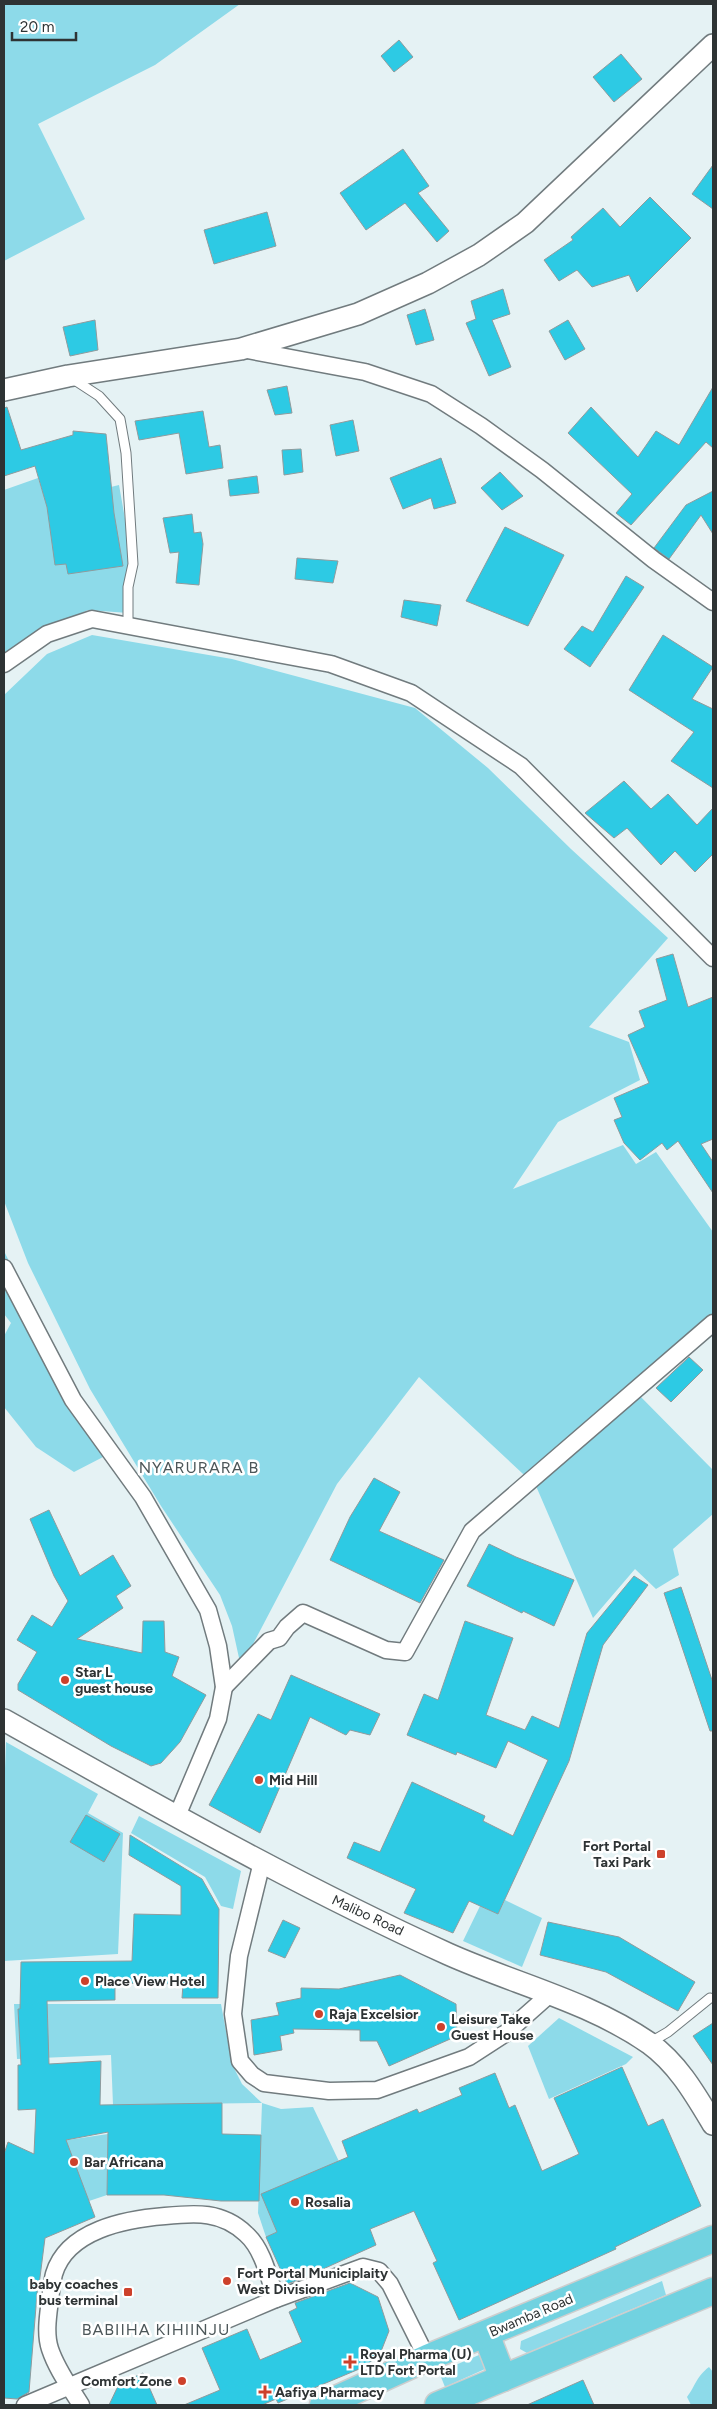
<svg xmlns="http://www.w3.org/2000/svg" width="717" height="2409" viewBox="0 0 717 2409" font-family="Figtree,sans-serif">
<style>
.green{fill:#8ddae9}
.building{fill:#2dcae4;stroke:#8f9b9d}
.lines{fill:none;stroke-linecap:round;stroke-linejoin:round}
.service-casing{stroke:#717b7e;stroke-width:11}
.minor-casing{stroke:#717b7e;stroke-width:19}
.tertiary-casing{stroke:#717b7e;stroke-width:24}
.primary-casing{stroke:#cdcece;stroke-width:29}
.service{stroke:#fff;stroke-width:9}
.minor{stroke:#fff;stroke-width:16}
.tertiary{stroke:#fff;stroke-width:21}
.primary{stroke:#71d2e0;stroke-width:26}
.poi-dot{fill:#cd412b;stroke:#fff;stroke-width:2}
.labels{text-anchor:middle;stroke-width:5;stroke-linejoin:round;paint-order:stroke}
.poi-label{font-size:14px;font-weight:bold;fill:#2e3334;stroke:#fff;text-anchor:start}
.street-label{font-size:14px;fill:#2e3334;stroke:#fff}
.quarter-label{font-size:16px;letter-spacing:1px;fill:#4d5759;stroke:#fff}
</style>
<rect width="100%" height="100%" fill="#e5f2f4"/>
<g class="green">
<polygon points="4,4 240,4 155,65 38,124 85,219 4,261"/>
<polygon points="38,478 46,503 119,485 133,564 128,613 88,610 36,634 4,663 4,490"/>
<polygon points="92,635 232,659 415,708 488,768 571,849 668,938 589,1027 629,1042 640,1080 558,1122 513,1189 623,1145 636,1164 656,1152 713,1232 713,1317 634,1390 713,1470 713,1514 673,1549 679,1575 656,1589 635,1569 593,1618 536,1486 419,1377 337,1484 241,1667 232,1626 220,1595 161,1506 90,1389 28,1263 4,1201 4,695 47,654"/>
<polygon points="4,1251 105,1456 74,1472 36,1447 4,1407 4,1336 11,1323 4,1314"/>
<polygon points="6,1742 98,1794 88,1813 123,1833 118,1954 4,1961 4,1796"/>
<polygon points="139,1816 241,1871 233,1909 221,1906 205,1877 131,1833"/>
<polygon points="505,1900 542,1918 522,1967 463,1941 480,1906 498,1914"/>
<polygon points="14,2004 221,2004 232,2064 242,2084 262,2103 281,2109 313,2107 356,2197 266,2237 258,2213 262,2103 113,2105 111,2055 17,2059"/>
<polygon points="559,2018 633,2057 626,2064 549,2099 528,2046"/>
<polygon points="108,2134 107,2195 89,2201 40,2189 34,2145"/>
<polygon points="662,2281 666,2295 527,2353 520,2349 521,2341"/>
<polygon points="479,2355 485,2369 445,2387 439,2372"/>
<path d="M709,2367L713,2372V2405H691L687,2397C696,2385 696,2377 709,2367Z"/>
</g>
<g class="building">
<polygon points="399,40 413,57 394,72 381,56"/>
<polygon points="621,54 642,79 614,102 593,77"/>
<polygon points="403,149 429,186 418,193 449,231 437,242 405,203 366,230 340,193"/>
<polygon points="713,165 713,209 692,194"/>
<polygon points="650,197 691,238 637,292 629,275 592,287 577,270 559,281 544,260 573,240 571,237 603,208 620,227"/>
<polygon points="267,212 276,246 214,264 204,230"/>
<polygon points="503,289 510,314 492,320 511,367 489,376 466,323 476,319 471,301"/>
<polygon points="425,309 434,340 416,345 407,315"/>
<polygon points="95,320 98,350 70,356 63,327"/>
<polygon points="568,320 585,349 565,360 549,331"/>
<polygon points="287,386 292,413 275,415 267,390"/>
<polygon points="713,387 713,448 706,442 631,525 616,513 632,494 568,433 591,407 638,457 656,431 679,445"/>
<polygon points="7,407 21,450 73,435 73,431 106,434 114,513 123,566 68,574 66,564 55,565 47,507 35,466 4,476 4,408"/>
<polygon points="203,411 209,447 220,445 223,468 186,474 179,433 139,440 135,421"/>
<polygon points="353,420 359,451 336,456 330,425"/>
<polygon points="301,449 303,472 284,475 282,450"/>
<polygon points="441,458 456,503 434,509 431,498 403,509 390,478"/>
<polygon points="500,472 523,496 502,510 481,488"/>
<polygon points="257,476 259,493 230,496 228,480"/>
<polygon points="713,491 713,534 701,515 669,559 654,548 686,505"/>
<polygon points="192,514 194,533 201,532 203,544 199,585 176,583 179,552 170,553 163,518"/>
<polygon points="505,527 564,555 528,626 466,601"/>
<polygon points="297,558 338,561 333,583 295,579"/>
<polygon points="626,576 644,587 590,667 564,649 582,626 593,632"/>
<polygon points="404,600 441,605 437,626 401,617"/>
<polygon points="663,635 713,667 692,699 713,709 713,788 671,761 694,732 629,690"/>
<polygon points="624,781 651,809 668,794 697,825 713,808 713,854 695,872 675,851 661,865 627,828 614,838 585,813"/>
<polygon points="673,954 688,1007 713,997 713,1139 701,1144 713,1162 713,1193 678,1141 667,1150 662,1143 640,1160 624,1143 614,1120 622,1117 614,1098 649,1083 628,1035 645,1027 639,1011 667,1000 656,959"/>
<polygon points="689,1357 703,1370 671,1402 656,1388"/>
<polygon points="374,1478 400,1492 379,1531 444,1560 420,1603 330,1560 350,1517"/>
<polygon points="49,1510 80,1576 113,1555 131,1586 116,1596 123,1608 77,1639 142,1653 143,1621 164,1621 165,1652 179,1657 172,1676 206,1695 180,1742 161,1763 151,1766 111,1746 18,1690 18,1684 37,1652 17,1640 32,1615 52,1627 68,1601 54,1576 30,1519"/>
<polygon points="489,1544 516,1557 574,1580 554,1626 523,1611 522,1613 467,1586"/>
<polygon points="634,1576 648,1585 603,1645 569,1761 498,1914 469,1901 453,1933 404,1913 416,1889 347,1858 354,1842 380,1852 412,1782 485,1816 483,1821 513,1836 548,1760 508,1741 496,1768 457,1752 456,1755 407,1735 424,1694 438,1700 465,1621 513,1638 486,1715 525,1730 532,1716 559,1728 587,1633"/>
<polygon points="681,1587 713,1683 713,1731 710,1731 664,1593"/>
<polygon points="291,1675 380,1714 370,1735 350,1730 346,1735 310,1717 260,1833 209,1805 258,1714 271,1720"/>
<polygon points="86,1815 120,1834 104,1862 70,1842"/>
<polygon points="130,1835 202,1879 219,1909 218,1998 182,1998 183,1984 115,1983 115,2000 47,2001 49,2064 101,2061 100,2105 222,2103 222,2134 261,2135 259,2201 221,2201 164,2195 107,2195 108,2132 66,2140 95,2217 45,2238 39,2285 38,2282 29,2392 17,2399 4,2398 4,2154 8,2142 34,2154 36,2109 18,2110 18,2065 21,2065 18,2009 20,2009 21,1962 132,1961 134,1914 181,1915 181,1886 129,1855"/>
<polygon points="283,1920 300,1928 285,1958 268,1951"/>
<polygon points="548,1922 619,1937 695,1982 678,2011 606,1972 540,1955"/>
<polygon points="400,1975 456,2004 457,2036 389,2066 377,2041 360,2041 360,2030 293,2029 294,2033 280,2036 282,2050 254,2055 251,2020 279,2015 276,2003 301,1998 301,1988 339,1989"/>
<polygon points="713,2023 713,2065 693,2036"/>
<polygon points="622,2067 648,2126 663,2119 701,2206 615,2247 616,2249 459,2320 433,2263 437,2261 414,2211 370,2229 376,2245 323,2269 326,2270 287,2284 266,2237 277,2232 261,2194 348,2157 342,2141 417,2109 419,2113 462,2095 459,2088 495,2073 509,2108 515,2105 542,2171 579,2154 554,2098"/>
<polygon points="350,2283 378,2297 389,2331 380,2354 364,2367 278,2403 276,2399 262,2405 184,2405 220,2390 202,2348 247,2329 260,2360 302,2342 289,2312 297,2308 295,2303"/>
<polygon points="143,2373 157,2405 109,2405 119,2384"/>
<polygon points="583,2380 594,2405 527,2405"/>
</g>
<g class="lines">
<defs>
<g id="service">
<polyline points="73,379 99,396 120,419 126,453 133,564 128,587 128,626"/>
<polyline points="649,2043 668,2032 710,1998"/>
</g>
<g id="minor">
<polyline points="242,349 365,372 431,394 481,426 542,470 654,560 713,602"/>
<polyline points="4,664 47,634 92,619 331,664 411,693 521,766 713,958"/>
<polyline points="4,1268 73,1400 143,1497 208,1610 218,1646 224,1687 218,1719 177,1816"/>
<polyline points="224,1687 269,1641 279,1638 287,1627 303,1613 386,1650 405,1652 472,1531 713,1323"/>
<polyline points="262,1862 239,1956 233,2014 240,2061 252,2075 264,2083 329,2091 377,2090 469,2057 506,2033 550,1994"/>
<polyline points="25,2405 276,2299 363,2267 379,2271 390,2284 427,2358"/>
<path d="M81,2405C70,2387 57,2370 50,2349C45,2334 48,2316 50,2300C51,2292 52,2282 54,2274C67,2230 126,2219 165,2216C196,2213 222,2211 246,2234C263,2249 269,2278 276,2299"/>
</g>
<g id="tertiary">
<polyline points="4,390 68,376 241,349 358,314 428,283 479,255 525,223 713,45"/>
<path d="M4,1720C150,1802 296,1885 448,1954C515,1984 588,2001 649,2043C678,2064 695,2094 713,2124"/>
</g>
<g id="primary">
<polyline points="486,2334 503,2378"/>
<polyline points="323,2405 427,2358 713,2239"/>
<polyline points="438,2405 713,2291"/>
</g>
</defs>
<use href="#service" class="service-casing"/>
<use href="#minor" class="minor-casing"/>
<use href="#tertiary" class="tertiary-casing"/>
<use href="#primary" class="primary-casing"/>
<use href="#service" class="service"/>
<use href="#minor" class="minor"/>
<use href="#tertiary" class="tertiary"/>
<use href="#primary" class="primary"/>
</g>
<g class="poi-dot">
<circle cx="65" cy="1680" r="5"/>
<circle cx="259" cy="1780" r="5"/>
<rect x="656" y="1849" width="10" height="10" rx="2.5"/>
<circle cx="85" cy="1981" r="5"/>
<circle cx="319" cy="2014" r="5"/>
<circle cx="441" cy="2027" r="5"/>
<circle cx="74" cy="2162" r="5"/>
<circle cx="295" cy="2202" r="5"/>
<circle cx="227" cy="2281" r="5"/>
<rect x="123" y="2287" width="10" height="10" rx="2.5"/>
<path d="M347.5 2354.5h5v5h5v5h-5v5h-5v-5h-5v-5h5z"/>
<circle cx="182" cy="2381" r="5"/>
<path d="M262.5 2384.5h5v5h5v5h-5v5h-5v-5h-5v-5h5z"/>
</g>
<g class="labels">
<g class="poi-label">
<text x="75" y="1677">Star L<tspan x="75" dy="16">guest house</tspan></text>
<text x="269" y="1785">Mid Hill</text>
<text x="651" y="1851" text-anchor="end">Fort Portal<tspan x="651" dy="16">Taxi Park</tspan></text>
<text x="95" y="1986">Place View Hotel</text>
<text x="329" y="2019">Raja Excelsior</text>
<text x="451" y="2024">Leisure Take<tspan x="451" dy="16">Guest House</tspan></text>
<text x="84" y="2167">Bar Africana</text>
<text x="305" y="2207">Rosalia</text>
<text x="237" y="2278">Fort Portal Municiplaity<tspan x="237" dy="16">West Division</tspan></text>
<text x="118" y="2289" text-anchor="end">baby coaches<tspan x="118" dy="16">bus terminal</tspan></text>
<text x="360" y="2359">Royal Pharma (U)<tspan x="360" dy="16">LTD Fort Portal</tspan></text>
<text x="172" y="2386" text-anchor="end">Comfort Zone</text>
<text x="275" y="2397">Aafiya Pharmacy</text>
</g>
<g class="street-label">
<text transform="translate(368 1915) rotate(25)" y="5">Malibo Road</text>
<text transform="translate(531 2315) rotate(-23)" y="5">Bwamba Road</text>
</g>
<g class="quarter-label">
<text x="199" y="1473">NYARURARA B</text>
<text x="156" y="2335">BABIIHA KIHIINJU</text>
</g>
</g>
<rect width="717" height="2409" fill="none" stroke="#2e3334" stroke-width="10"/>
<path d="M12 32v8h64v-8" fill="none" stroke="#2e3334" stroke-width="2.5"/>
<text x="20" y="32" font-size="15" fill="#2e3334" stroke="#ffffff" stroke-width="4" paint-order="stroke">20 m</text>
</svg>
